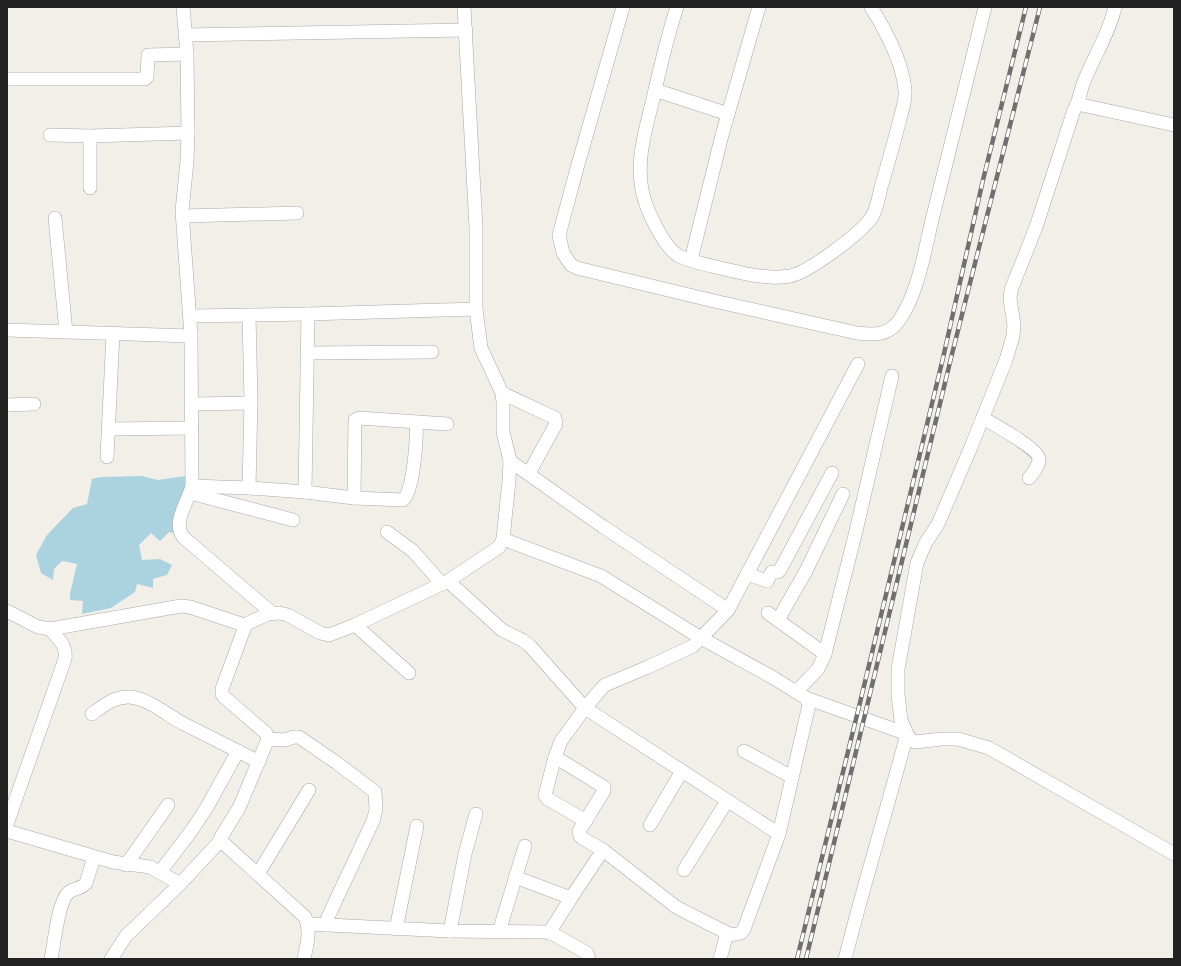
<svg xmlns="http://www.w3.org/2000/svg" width="1181" height="966" viewBox="0 0 1181 966" font-family="Cabin,sans-serif">
<style>
.water{fill:#aad3df}
.lines{fill:none;stroke-linecap:round;stroke-linejoin:round}
.minor-casing{stroke:#a9a9a9;stroke-width:14}
.minor{stroke:#fff;stroke-width:13}
.rail-casing{stroke:#707070;stroke-width:4.5}
.rail{stroke:#fff;stroke-width:3;stroke-dasharray:9;stroke-linecap:butt}
</style>
<rect width="100%" height="100%" fill="#f2efe9"/>
<polygon class="water" points="142,476 158,480 185,476 194,479 183,523 191,537 169,532 160,541 151,533 139,545 142,560 160,559 172,565 167,575 153,579 153,588 137,584 135,592 111,608 82,614 83,601 70,600 70,594 77,564 62,561 54,569 53,580 41,573 36,555 47,535 73,508 87,504 92,479 100,477"/>
<g class="lines">
<defs>
<g id="minor">
<path d="M183,7L187,54L188,133L187,161L182,211L191,336L192,486C188,502 172,522 183,537L272,613"/>
<polyline points="464,7 476,228 476,309 481,348 502,393 503,402 503,432 510,461 602,526 728,610 858,364"/>
<path d="M623,7L577,168L559,235L563,253L571,265L577,268L714,301L857,333C875,335 889,336 900,319C919,291 925,248 933,216C950,146 968,77 985,7"/>
<path d="M677,7C667,37 660,68 653,99C646,128 636,159 642,190C645,207 663,247 679,256C692,262 707,265 720,268C743,273 766,280 790,276C808,273 861,233 872,217C877,208 879,197 881,187C888,164 894,142 900,119C902,110 906,100 905,91C903,62 886,31 871,7"/>
<path d="M1115,7C1109,34 1093,58 1083,84C1080,93 1079,102 1074,110L1036,227L1011,290L1010,299L1014,325L1013,336L1006,360L971,447L938,524L925,544L917,563L898,669V695L901,720L907,734L911,740L915,742L942,739H958L989,748L1174,854"/>
<polyline points="185,35 466,30"/>
<polyline points="7,79 145,79 147,77 148,55 187,54"/>
<polyline points="655,90 728,114"/>
<polyline points="1077,104 1174,125"/>
<polyline points="50,135 90,136 188,133"/>
<polyline points="90,188 90,136"/>
<polyline points="183,216 297,213"/>
<polyline points="55,218 66,332"/>
<polyline points="691,260 722,135 759,7"/>
<polyline points="249,315 251,400 249,488"/>
<polyline points="190,316 308,314 476,309"/>
<polyline points="7,330 191,336"/>
<polyline points="307,353 432,352"/>
<polyline points="502,393 555,418 556,424 529,473"/>
<polyline points="192,404 251,403"/>
<polyline points="7,405 34,404"/>
<path d="M983,418C993,424 1039,449 1039,459C1039,466 1033,473 1029,478"/>
<polyline points="109,429 192,428"/>
<polyline points="107,457 113,333"/>
<path d="M192,486L249,488L305,492L354,498L403,500C414,490 417,437 416,422"/>
<polyline points="305,492 308,314"/>
<polyline points="190,493 293,520"/>
<polyline points="354,498 355,420 359,418 447,424"/>
<polyline points="387,532 413,551 442,584"/>
<polyline points="503,539 601,576 701,638 772,677 806,698 809,705 779,834 744,929 741,933 731,935 676,907 603,850 582,838 580,836 579,831 604,791 604,787 555,757"/>
<polyline points="747,574 767,581 772,572 778,572 780,570 832,473"/>
<polyline points="448,581 502,630 522,640 530,646 585,708 779,834"/>
<path d="M7,611L38,627L50,629L181,606L190,607L244,625V629L222,689V694L224,697L266,733L268,739L239,808L221,837V841L305,917C311,931 307,944 304,959"/>
<polyline points="768,613 825,654"/>
<polyline points="778,620 806,571 843,494"/>
<polyline points="244,625 268,614 279,613 288,615 320,633 329,635 355,625 448,581 499,547 503,539 509,481 510,461"/>
<polyline points="355,625 409,673"/>
<polyline points="796,692 818,669 825,654 856,531 892,376"/>
<path d="M806,698L907,734C887,809 864,884 845,959"/>
<path d="M92,714C104,705 115,696 130,697C149,699 166,714 182,723C208,736 234,749 259,762"/>
<polyline points="268,739 285,740 294,737 299,737 337,763 375,792 376,810 373,821 328,917 325,925"/>
<polyline points="744,751 792,777"/>
<polyline points="586,821 548,799 545,795 555,757 561,741 585,708 601,689 605,685 648,667 693,646 728,610"/>
<path d="M7,824L65,659C67,645 58,639 50,629"/>
<polyline points="650,825 682,771"/>
<polyline points="7,831 113,862 150,867 180,884"/>
<polyline points="126,865 168,805"/>
<polyline points="684,870 727,801"/>
<polyline points="160,872 192,830 207,807 238,751"/>
<polyline points="258,874 309,790"/>
<polyline points="515,877 571,898"/>
<polyline points="308,924 450,931 545,932 553,934 587,953 589,959"/>
<polyline points="396,929 417,826"/>
<polyline points="450,931 465,854 476,814"/>
<polyline points="499,932 525,846"/>
<polyline points="549,933 571,898 603,850"/>
<path d="M51,959C54,945 58,902 68,893C73,888 82,889 86,883L94,857"/>
<polyline points="111,959 126,936 180,884 221,840"/>
<polyline points="720,959 727,933"/>
</g>
</defs>
<use href="#minor" class="minor-casing"/>
<use href="#minor" class="minor"/>
<defs>
<g id="rail">
<polyline points="797,959 857,715 943,358 983,180 1026,7"/>
<polyline points="806,959 951,358 1040,7"/>
</g>
</defs>
<use href="#rail" class="rail-casing"/>
<use href="#rail" class="rail"/>
</g>
<rect width="1181" height="966" fill="none" stroke="#222222" stroke-width="16"/>
</svg>
